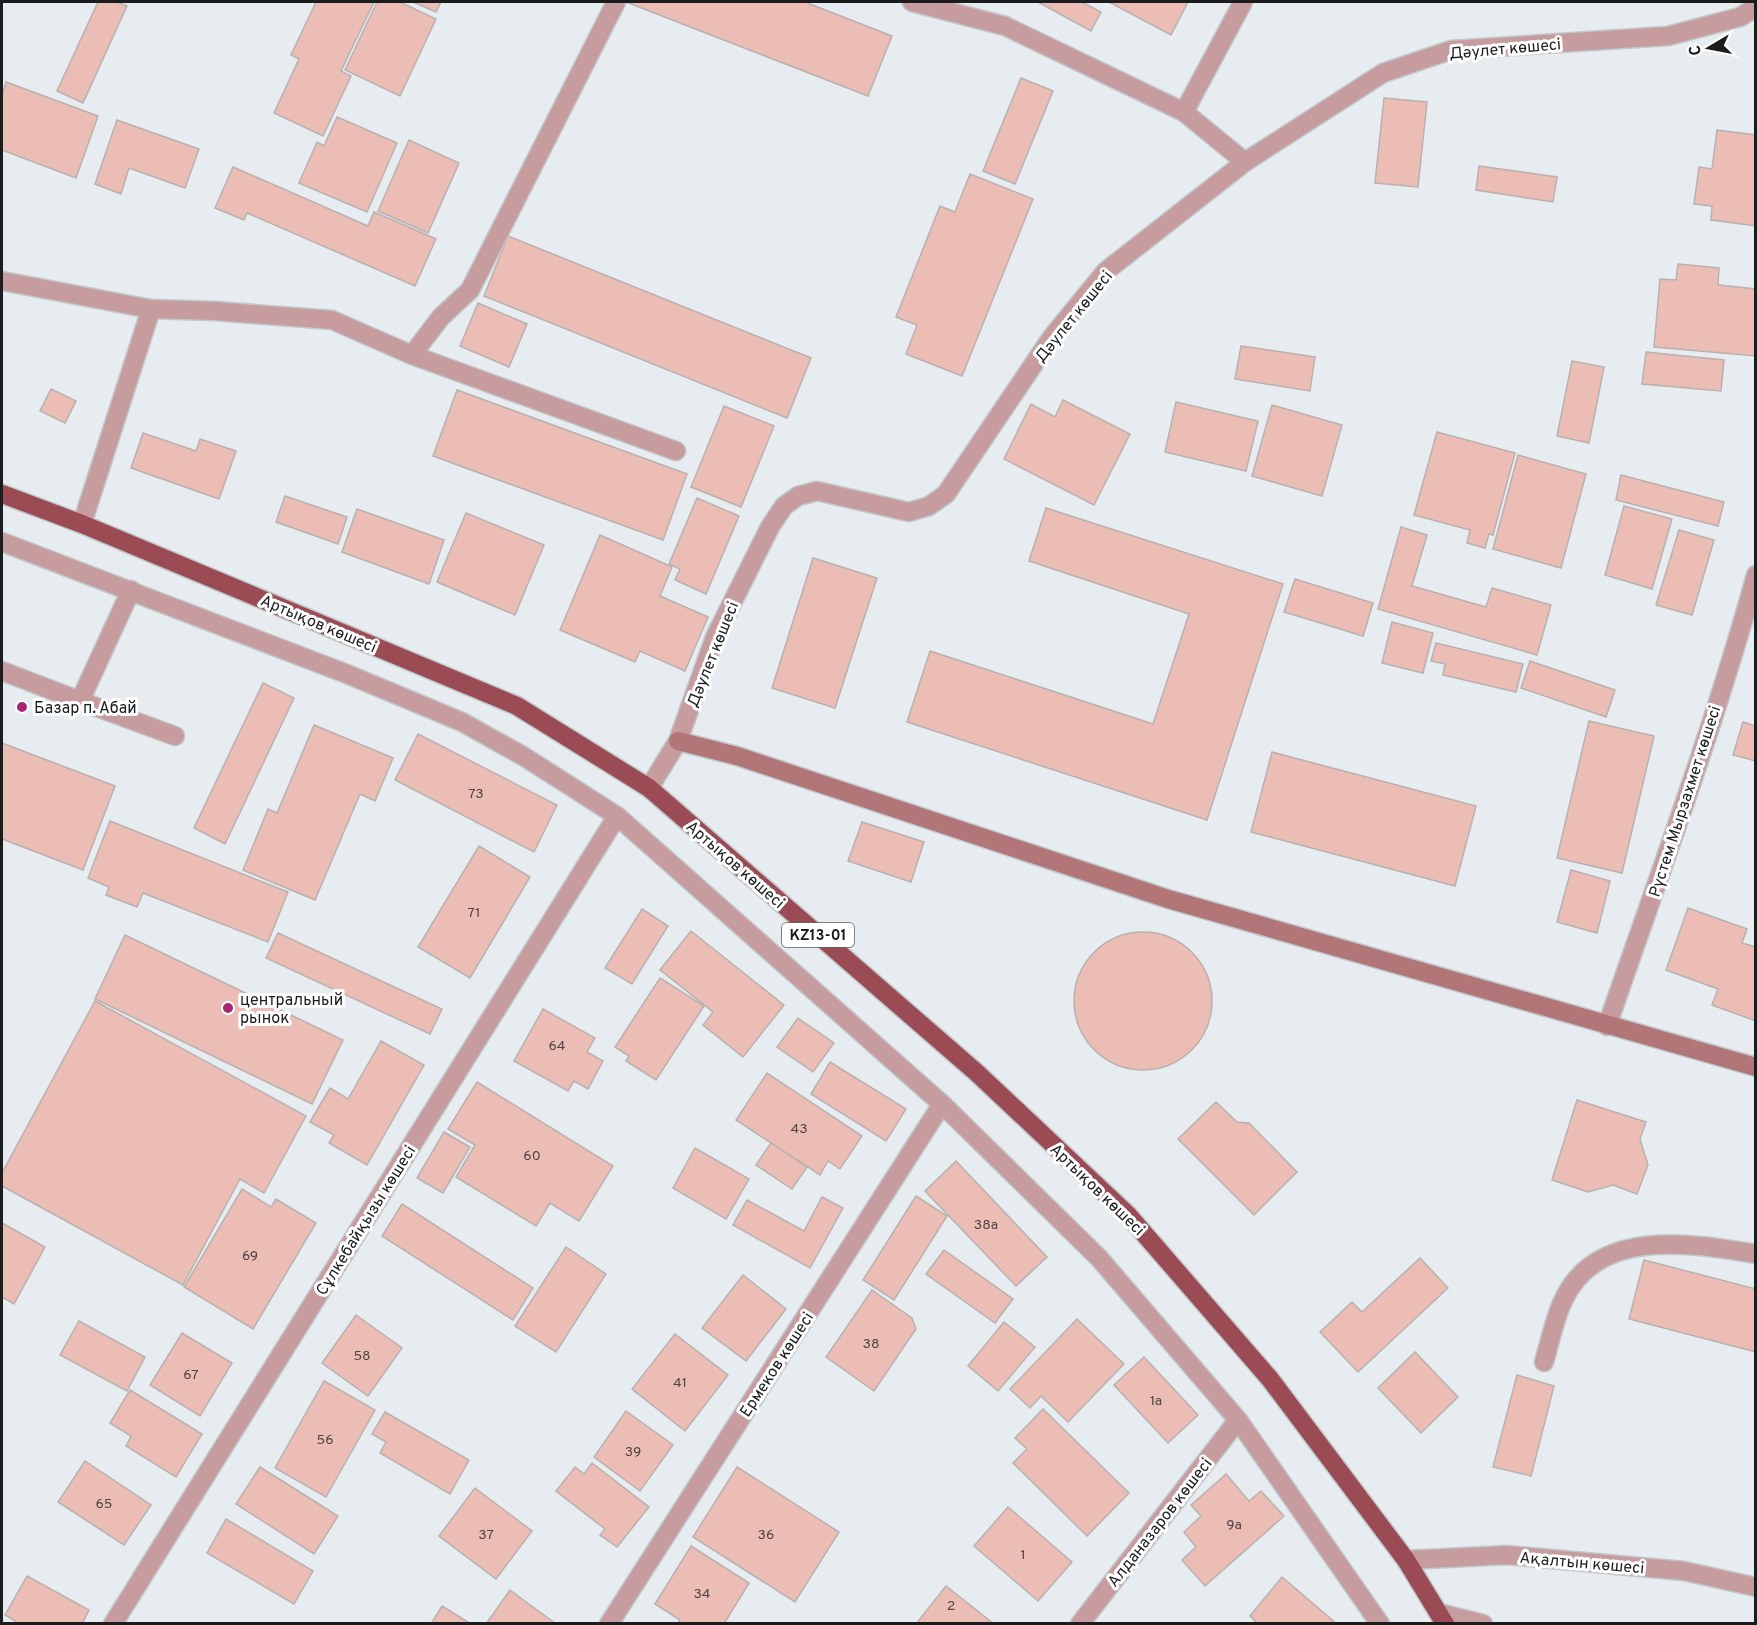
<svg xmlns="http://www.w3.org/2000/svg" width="1757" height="1625" viewBox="0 0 1757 1625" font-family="Overpass,sans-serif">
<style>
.building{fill:#ebbdb5;stroke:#b8b1b0;stroke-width:1.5}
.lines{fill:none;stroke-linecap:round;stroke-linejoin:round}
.service-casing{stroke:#c1c7ca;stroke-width:21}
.minor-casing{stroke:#c1c7ca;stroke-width:21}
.secondary-casing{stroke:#c1c7ca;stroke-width:21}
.trunk-casing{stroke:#c1c7ca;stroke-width:21}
.service{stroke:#c79c9e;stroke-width:18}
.minor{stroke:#c79c9e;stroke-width:18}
.secondary{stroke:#b27578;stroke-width:18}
.trunk{stroke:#9a4b53;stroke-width:18}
.poi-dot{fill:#a72572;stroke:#fff;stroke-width:2}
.labels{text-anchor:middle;stroke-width:6;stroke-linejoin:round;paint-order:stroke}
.number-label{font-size:14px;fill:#4f4444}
.shield{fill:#fff;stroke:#5f6062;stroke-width:1.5}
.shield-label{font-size:15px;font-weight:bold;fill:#1b1c1e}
.street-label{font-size:16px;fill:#1b1c1e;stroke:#fff}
.poi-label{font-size:16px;fill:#1b1c1e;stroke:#fff;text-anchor:start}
</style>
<rect width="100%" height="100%" fill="#e6ecf0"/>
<g class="building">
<polygon points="98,2 117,2 127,6 83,103 57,91"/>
<polygon points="316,2 374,2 341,71 351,76 323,136 274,113 299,59 291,55"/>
<polygon points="377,2 400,2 436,19 400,96 345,70"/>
<polygon points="413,2 441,2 436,12"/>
<polygon points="626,2 805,2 892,36 868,96"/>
<polygon points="1038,2 1082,2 1101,12 1091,31"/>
<polygon points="1109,2 1188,2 1171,35"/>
<polygon points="1021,78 1053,91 1015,184 983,171"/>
<polygon points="6,82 98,116 76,178 2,150 2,96"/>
<polygon points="1384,98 1427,102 1418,187 1375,183"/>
<polygon points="337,117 397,143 367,212 299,183 317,142 324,146"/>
<polygon points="117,120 199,149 185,188 129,168 121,194 95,184"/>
<polygon points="1717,130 1756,135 1756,226 1711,220 1712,206 1694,204 1699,167 1712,169"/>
<polygon points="409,140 459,163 428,233 378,211"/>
<polygon points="1479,166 1557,177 1553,202 1476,190"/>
<polygon points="233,167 368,226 374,212 436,239 415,286 247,213 244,220 215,208"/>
<polygon points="970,174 1033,199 962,376 906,354 917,325 896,317 940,206 955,212"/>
<polygon points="508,236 811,358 787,418 484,296"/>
<polygon points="1678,264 1719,268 1718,285 1756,289 1756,356 1654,347 1660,279 1676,280"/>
<polygon points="478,303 527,324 509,367 460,346"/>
<polygon points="1241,346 1315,357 1310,391 1235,379"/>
<polygon points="1646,352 1724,360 1721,391 1642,384"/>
<polygon points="1572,361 1604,367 1589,443 1557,436"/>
<polygon points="51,389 76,401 65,423 40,411"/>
<polygon points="457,390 687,474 663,540 433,456"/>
<polygon points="1063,400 1130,434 1094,505 1004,459 1031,404 1055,417"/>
<polygon points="1176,402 1258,421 1246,471 1165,452"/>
<polygon points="1272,405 1342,425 1322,496 1252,476"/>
<polygon points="724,406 774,426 741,507 691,487"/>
<polygon points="1437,432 1515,453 1493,535 1489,534 1485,548 1467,543 1470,530 1414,515"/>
<polygon points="143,433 196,451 200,439 236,451 219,499 131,468"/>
<polygon points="1518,455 1586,474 1561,568 1493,549"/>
<polygon points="1621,475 1724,502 1718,526 1616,500"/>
<polygon points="285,496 347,517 338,544 276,522"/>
<polygon points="697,498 739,516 706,594 675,580 680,569 669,564"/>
<polygon points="1624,506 1672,519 1652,589 1605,575"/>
<polygon points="1046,508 1283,584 1207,820 907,722 930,651 1153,724 1189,614 1029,561"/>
<polygon points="357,509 444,540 429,584 342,552"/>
<polygon points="466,513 544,545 515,615 437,582"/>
<polygon points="1401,527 1427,535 1412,586 1486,607 1492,588 1551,605 1537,655 1378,609"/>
<polygon points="1679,530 1714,540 1692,615 1656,605"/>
<polygon points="600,535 672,567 660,596 708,617 685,671 640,651 635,662 560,630"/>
<polygon points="813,558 877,578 835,708 772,688"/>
<polygon points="1295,579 1373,603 1363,636 1284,612"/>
<polygon points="1392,622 1433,633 1423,673 1382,663"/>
<polygon points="1436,643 1523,664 1516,692 1443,675 1445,664 1431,661"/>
<polygon points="1530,661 1615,690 1606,717 1521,688"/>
<polygon points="263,683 294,698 225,844 194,828"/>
<polygon points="1589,721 1654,736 1622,873 1557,858"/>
<polygon points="1743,722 1756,726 1756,761 1733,755"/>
<polygon points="314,725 393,758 375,801 360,794 315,900 243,870 268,809 277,813"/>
<polygon points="418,734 557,805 534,852 395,780"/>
<polygon points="2,743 115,786 83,870 2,839"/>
<polygon points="1272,752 1476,806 1455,886 1251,832"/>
<polygon points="110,821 288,892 268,942 143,893 137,907 106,895 109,887 88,878"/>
<polygon points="862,822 924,842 911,882 848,861"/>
<polygon points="479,846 530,877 470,978 418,947"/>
<polygon points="1571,870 1610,881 1597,933 1557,922"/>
<polygon points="1688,908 1747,929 1742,943 1756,947 1756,1021 1712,1005 1718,989 1666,970"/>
<polygon points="642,909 668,926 632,984 605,968"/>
<polygon points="691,931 784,1005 743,1057 703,1025 713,1012 660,970"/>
<circle cx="1143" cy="1001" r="69"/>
<polygon points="278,933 442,1009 430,1034 266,958"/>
<polygon points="125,935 343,1040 312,1104 95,999"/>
<polygon points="660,978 704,1006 656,1080 626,1061 629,1056 615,1047"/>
<polygon points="95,1001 306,1116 264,1193 240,1179 183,1285 2,1186 2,1173"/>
<polygon points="543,1009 595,1038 587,1052 603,1061 588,1089 574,1081 568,1091 514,1061"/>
<polygon points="798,1018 834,1043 813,1072 777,1047"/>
<polygon points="381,1041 424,1065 367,1165 329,1143 334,1135 310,1122 330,1088 348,1099"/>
<polygon points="830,1062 906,1109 886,1141 811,1094"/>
<polygon points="767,1073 862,1136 840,1169 828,1161 820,1175 736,1120"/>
<polygon points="477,1082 613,1166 579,1221 550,1203 536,1226 456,1177 475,1145 448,1129"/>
<polygon points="1577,1100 1646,1122 1640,1139 1648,1165 1637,1194 1613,1185 1588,1192 1552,1180"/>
<polygon points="1216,1102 1237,1122 1249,1123 1297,1172 1254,1215 1178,1139"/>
<polygon points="444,1132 470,1147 443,1193 417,1178"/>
<polygon points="771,1143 807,1167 792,1189 756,1165"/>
<polygon points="695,1148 749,1179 726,1219 673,1188"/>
<polygon points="956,1161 1047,1257 1016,1286 925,1191"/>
<polygon points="242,1189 271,1207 276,1199 316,1223 253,1329 184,1287"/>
<polygon points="916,1196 947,1216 894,1300 863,1280"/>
<polygon points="822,1197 843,1208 810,1268 733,1225 747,1200 804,1231"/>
<polygon points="402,1204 533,1288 513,1320 382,1236"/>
<polygon points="2,1223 45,1247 14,1304 2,1297"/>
<polygon points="566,1247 606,1274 556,1352 515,1326"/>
<polygon points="944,1250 1013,1299 995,1323 926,1274"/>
<polygon points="1420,1258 1448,1288 1358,1372 1320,1332 1352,1302 1362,1312"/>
<polygon points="1644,1260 1756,1289 1756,1352 1629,1319"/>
<polygon points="743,1275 786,1309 746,1361 702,1328"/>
<polygon points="872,1290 912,1318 916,1329 874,1391 826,1357"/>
<polygon points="356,1315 402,1348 368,1396 322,1363"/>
<polygon points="1077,1319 1124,1364 1068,1422 1041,1396 1030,1408 1010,1389"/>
<polygon points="79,1321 145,1357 127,1391 60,1355"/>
<polygon points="1004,1322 1035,1347 998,1391 968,1366"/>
<polygon points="182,1333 232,1363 200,1416 150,1385"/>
<polygon points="675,1334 728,1375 685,1431 632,1389"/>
<polygon points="1415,1352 1458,1397 1421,1433 1378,1388"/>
<polygon points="1144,1357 1198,1415 1168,1443 1114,1385"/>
<polygon points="1517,1375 1554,1386 1531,1476 1493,1467"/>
<polygon points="324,1381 375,1410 326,1497 275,1468"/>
<polygon points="130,1390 202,1434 176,1477 126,1446 131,1436 110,1423"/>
<polygon points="1043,1409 1129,1493 1087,1536 1013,1463 1027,1449 1015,1438"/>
<polygon points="626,1411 673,1445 640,1491 594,1457"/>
<polygon points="385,1412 469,1460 450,1494 380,1453 386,1442 372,1434"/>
<polygon points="85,1461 151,1505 124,1545 58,1502"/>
<polygon points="592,1463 649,1507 617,1547 600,1535 605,1529 556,1491 575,1467 584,1474"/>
<polygon points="260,1467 338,1516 314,1554 236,1504"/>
<polygon points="737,1467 839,1532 795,1602 693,1537"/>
<polygon points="1226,1474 1249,1501 1261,1491 1284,1516 1205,1586 1182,1560 1196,1547 1184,1532 1201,1516 1191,1505"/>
<polygon points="475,1488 532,1531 496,1579 439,1536"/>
<polygon points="1008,1507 1072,1562 1038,1601 974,1546"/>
<polygon points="226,1519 313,1571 294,1604 207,1553"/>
<polygon points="691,1546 749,1583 724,1624 678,1624 680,1620 655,1604"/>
<polygon points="27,1576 89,1610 82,1624 20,1624 5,1615"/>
<polygon points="1282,1577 1337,1624 1258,1624 1250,1616"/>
<polygon points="946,1586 994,1624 916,1624"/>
<polygon points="510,1590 556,1624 486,1624"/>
<polygon points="442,1606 471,1624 431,1624"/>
</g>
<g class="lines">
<defs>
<g id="service">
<polyline points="412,355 676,451"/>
<polyline points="2,671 80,701 131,590"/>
<polyline points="80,701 175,736"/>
<path d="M1544,1362C1550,1342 1554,1320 1563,1301C1596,1227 1691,1243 1756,1254"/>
<polyline points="1439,1613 1483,1624"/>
</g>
<g id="minor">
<polyline points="912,2 1005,26 1184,112 1245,162"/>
<polyline points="1184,112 1243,2"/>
<polyline points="2,281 151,309"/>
<polyline points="82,524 151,309 215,311 332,320 412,355 441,317 470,290 616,2"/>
<polyline points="2,542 347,674 462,722 523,756 617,816 942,1104 1099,1258 1238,1420 1380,1624"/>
<polyline points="649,788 678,741 715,637 770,527 784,506 798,496 817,491 909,512 929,506 946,494 1052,337 1106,271 1245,162 1383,73 1451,50 1668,36 1740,17 1756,7"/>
<path d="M1607,1026C1659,876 1714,727 1756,575"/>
<polyline points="1406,1560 1507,1555 1684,1571 1756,1587"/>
<polyline points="113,1624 617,816"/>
<polyline points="609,1624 942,1104"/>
<polyline points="1080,1624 1238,1420"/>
</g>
<polyline id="secondary" points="678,741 737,756 1168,899 1756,1067"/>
<polyline id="trunk" points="2,494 82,524 517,706 649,788 977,1073 1128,1215 1270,1379 1406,1560 1445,1624"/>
</defs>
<use href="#service" class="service-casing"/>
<use href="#minor" class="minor-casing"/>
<use href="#secondary" class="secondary-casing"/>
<use href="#trunk" class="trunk-casing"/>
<use href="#service" class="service"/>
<use href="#minor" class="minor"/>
<use href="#secondary" class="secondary"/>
<use href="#trunk" class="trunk"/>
</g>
<g class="poi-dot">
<circle cx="22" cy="707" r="6"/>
<circle cx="228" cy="1008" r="6"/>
</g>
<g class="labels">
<g class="number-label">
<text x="476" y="798">73</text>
<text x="474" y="917">71</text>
<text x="557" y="1050">64</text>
<text x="799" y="1133">43</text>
<text x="532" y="1160">60</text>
<text x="986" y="1229">38а</text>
<text x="250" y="1260">69</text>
<text x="871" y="1348">38</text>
<text x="362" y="1360">58</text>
<text x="191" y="1379">67</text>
<text x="680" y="1387">41</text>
<text x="1156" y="1405">1а</text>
<text x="325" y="1444">56</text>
<text x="633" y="1456">39</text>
<text x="104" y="1508">65</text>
<text x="1234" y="1529">9а</text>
<text x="486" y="1539">37</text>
<text x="766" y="1539">36</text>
<text x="1023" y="1559">1</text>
<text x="702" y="1598">34</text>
<text x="951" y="1610">2</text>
</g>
<rect class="shield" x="782" y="923" width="72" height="24" rx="4.5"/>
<g class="shield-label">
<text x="818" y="940">KZ13-01</text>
</g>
<g class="street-label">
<text transform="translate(1505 48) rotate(-5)" y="6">Дәулет көшесі</text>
<text transform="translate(1073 316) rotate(-51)" y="6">Дәулет көшесі</text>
<text transform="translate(319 623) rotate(23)" y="6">Артықов көшесі</text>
<text transform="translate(712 654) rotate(-68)" y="6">Дәулет көшесі</text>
<text transform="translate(1684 801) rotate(-72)" y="6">Рүстем Мырзахмет көшесі</text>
<text transform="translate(736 864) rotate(41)" y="6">Артықов көшесі</text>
<text transform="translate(1098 1189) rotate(44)" y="6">Артықов көшесі</text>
<text transform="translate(365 1220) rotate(-58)" y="6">Сұлкебайқызы көшесі</text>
<text transform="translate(776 1364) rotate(-57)" y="6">Ермеков көшесі</text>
<text transform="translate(1159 1522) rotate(-52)" y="6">Алданазаров көшесі</text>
<text transform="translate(1582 1562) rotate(5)" y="6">Ақалтын көшесі</text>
</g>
<g class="poi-label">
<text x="34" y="713">Базар п. Абай</text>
<text x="240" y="1005">центральный<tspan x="240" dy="18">рынок</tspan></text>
</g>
</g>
<rect width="1757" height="1625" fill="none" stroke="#1b1c1e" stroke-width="6"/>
<g transform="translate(1709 48) rotate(260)" stroke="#ffffff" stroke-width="4.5" paint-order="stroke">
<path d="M0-4.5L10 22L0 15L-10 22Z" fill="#1b1c1e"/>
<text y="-9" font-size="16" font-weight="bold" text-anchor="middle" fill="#1b1c1e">С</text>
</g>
</svg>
